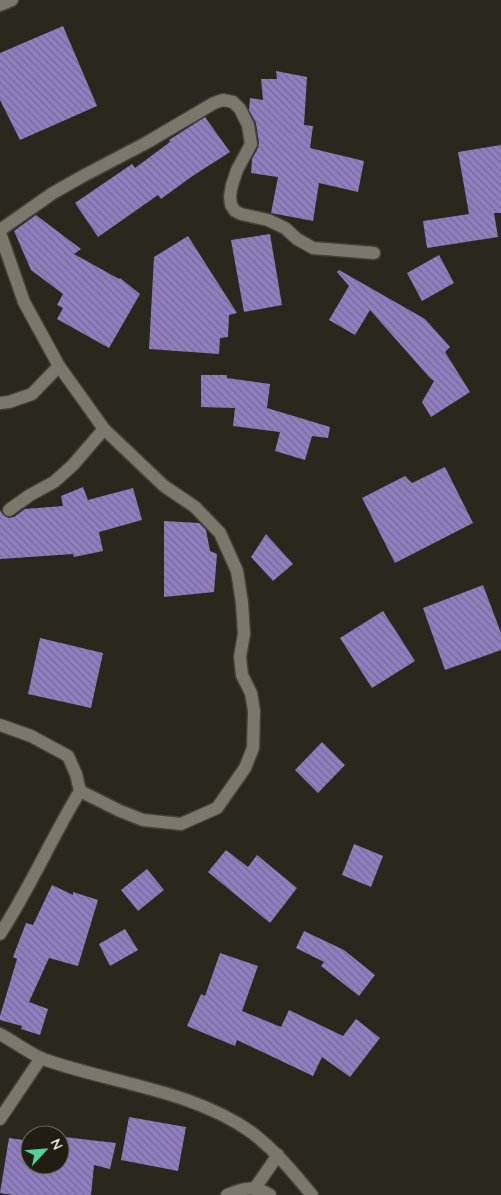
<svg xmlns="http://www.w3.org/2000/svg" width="501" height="1195" viewBox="0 0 501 1195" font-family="Quicksand,sans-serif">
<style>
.building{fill:url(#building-back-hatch)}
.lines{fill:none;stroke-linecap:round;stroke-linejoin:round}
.street-casing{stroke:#444138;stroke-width:15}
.street{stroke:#7b776a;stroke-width:12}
</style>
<defs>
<pattern id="building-back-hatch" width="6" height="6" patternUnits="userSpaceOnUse" patternTransform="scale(1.25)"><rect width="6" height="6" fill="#917ec0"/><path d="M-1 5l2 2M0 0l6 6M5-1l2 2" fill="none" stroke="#766993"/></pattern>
</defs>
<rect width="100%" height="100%" fill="#2a271c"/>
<g class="building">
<polygon points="63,26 97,106 20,140 0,100 0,53"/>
<polygon points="276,71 307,77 304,125 313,126 310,148 364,161 358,192 319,183 313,221 271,213 278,177 251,173 252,159 258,148 259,143 256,123 249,110 250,98 263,100 261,79 277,79"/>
<polygon points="205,117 230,152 191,177 161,199 158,195 98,237 75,203 132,164 135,168 170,142 169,140 180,133"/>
<polygon points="501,145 501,213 494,213 498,237 427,248 423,221 469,214 458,152"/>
<polygon points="36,215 81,249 74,254 119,279 120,278 140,294 109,348 57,319 63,308 57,305 63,294 31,270 14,231"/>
<polygon points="270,234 282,305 244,312 231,240"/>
<polygon points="188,236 237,313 229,315 228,337 220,338 219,354 149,349 154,257"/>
<polygon points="439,255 454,283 422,301 407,273"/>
<polygon points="339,270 425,319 450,347 445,352 470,392 431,417 422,402 434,381 430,378 370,310 355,335 329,320 349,286 337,272"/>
<polygon points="201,375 227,375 227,378 270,384 267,408 330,427 328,438 312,436 305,460 275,451 280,432 233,426 235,408 201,407"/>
<polygon points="445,467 473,523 395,563 362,498 405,476 412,483"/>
<polygon points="83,487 88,500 133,488 142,520 99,532 103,551 74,557 73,554 0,559 0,510 3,515 9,518 14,517 25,509 63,506 61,496"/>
<polygon points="164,521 199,523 206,530 210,551 217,554 214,592 164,597"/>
<polygon points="266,534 293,564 273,581 251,557"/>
<polygon points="483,585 501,633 501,650 445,670 423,608"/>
<polygon points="383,611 415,661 372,688 340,638"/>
<polygon points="40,638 103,653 91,708 28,694"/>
<polygon points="322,742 345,765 318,793 295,770"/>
<polygon points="354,844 383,856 371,887 342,875"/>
<polygon points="226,850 248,867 257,855 297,888 270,923 208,872"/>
<polygon points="147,869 164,890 138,911 121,890"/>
<polygon points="52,885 73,895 73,892 98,900 78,966 49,958 29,1002 48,1009 40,1035 21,1029 22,1026 0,1020 0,1016 17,959 13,957 26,923 33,925"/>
<polygon points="125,929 138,950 110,966 99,944"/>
<polygon points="304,931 344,950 375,975 359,996 321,966 324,962 296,948"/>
<polygon points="220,953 258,966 242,1011 281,1027 289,1010 343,1036 356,1019 380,1038 350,1077 322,1057 313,1076 237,1040 235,1046 187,1026 201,994 205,996"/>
<polygon points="129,1117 186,1127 178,1171 121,1160"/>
<polygon points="64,1137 116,1143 110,1169 94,1165 91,1195 13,1195 0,1193 9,1138 30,1141 30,1165 60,1165 60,1147 63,1147"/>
</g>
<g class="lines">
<defs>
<g id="street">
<polyline points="0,5 12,0"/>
<polyline points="0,230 53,193 83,176 146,143 214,103 223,100 233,102 240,109 248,125 251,144 237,170 232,185 230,196 231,205 235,211 241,214 268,220 285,228 297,239 313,248 374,253"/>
<polyline points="0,233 24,302 59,366 104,429 164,486 195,507 220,533 237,571 242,603 244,634 240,657 242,675 251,693 254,711 253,748 245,768 217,808 181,824 143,820 120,811 80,791"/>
<polyline points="0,403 9,402 32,394 59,366"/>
<polyline points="9,510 30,495 54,482 73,465 104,429"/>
<path d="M0,725L31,736L68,756L76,774L80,791C52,837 30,888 0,934"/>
<path d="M0,1034C13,1041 29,1053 43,1059C110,1083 192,1090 251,1132C275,1150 293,1172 312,1195"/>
<polyline points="0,1119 41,1058"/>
<polyline points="255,1188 278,1155"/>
<path d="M227,1195C243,1188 255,1185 270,1195"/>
</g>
</defs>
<use href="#street" class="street-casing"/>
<use href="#street" class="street"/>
</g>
<g transform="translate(45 1150) rotate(64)"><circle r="24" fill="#211d13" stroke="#6d6a61"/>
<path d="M0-4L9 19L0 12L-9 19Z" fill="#51d397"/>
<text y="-8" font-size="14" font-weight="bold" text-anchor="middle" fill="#dfddd6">N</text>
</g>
</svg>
